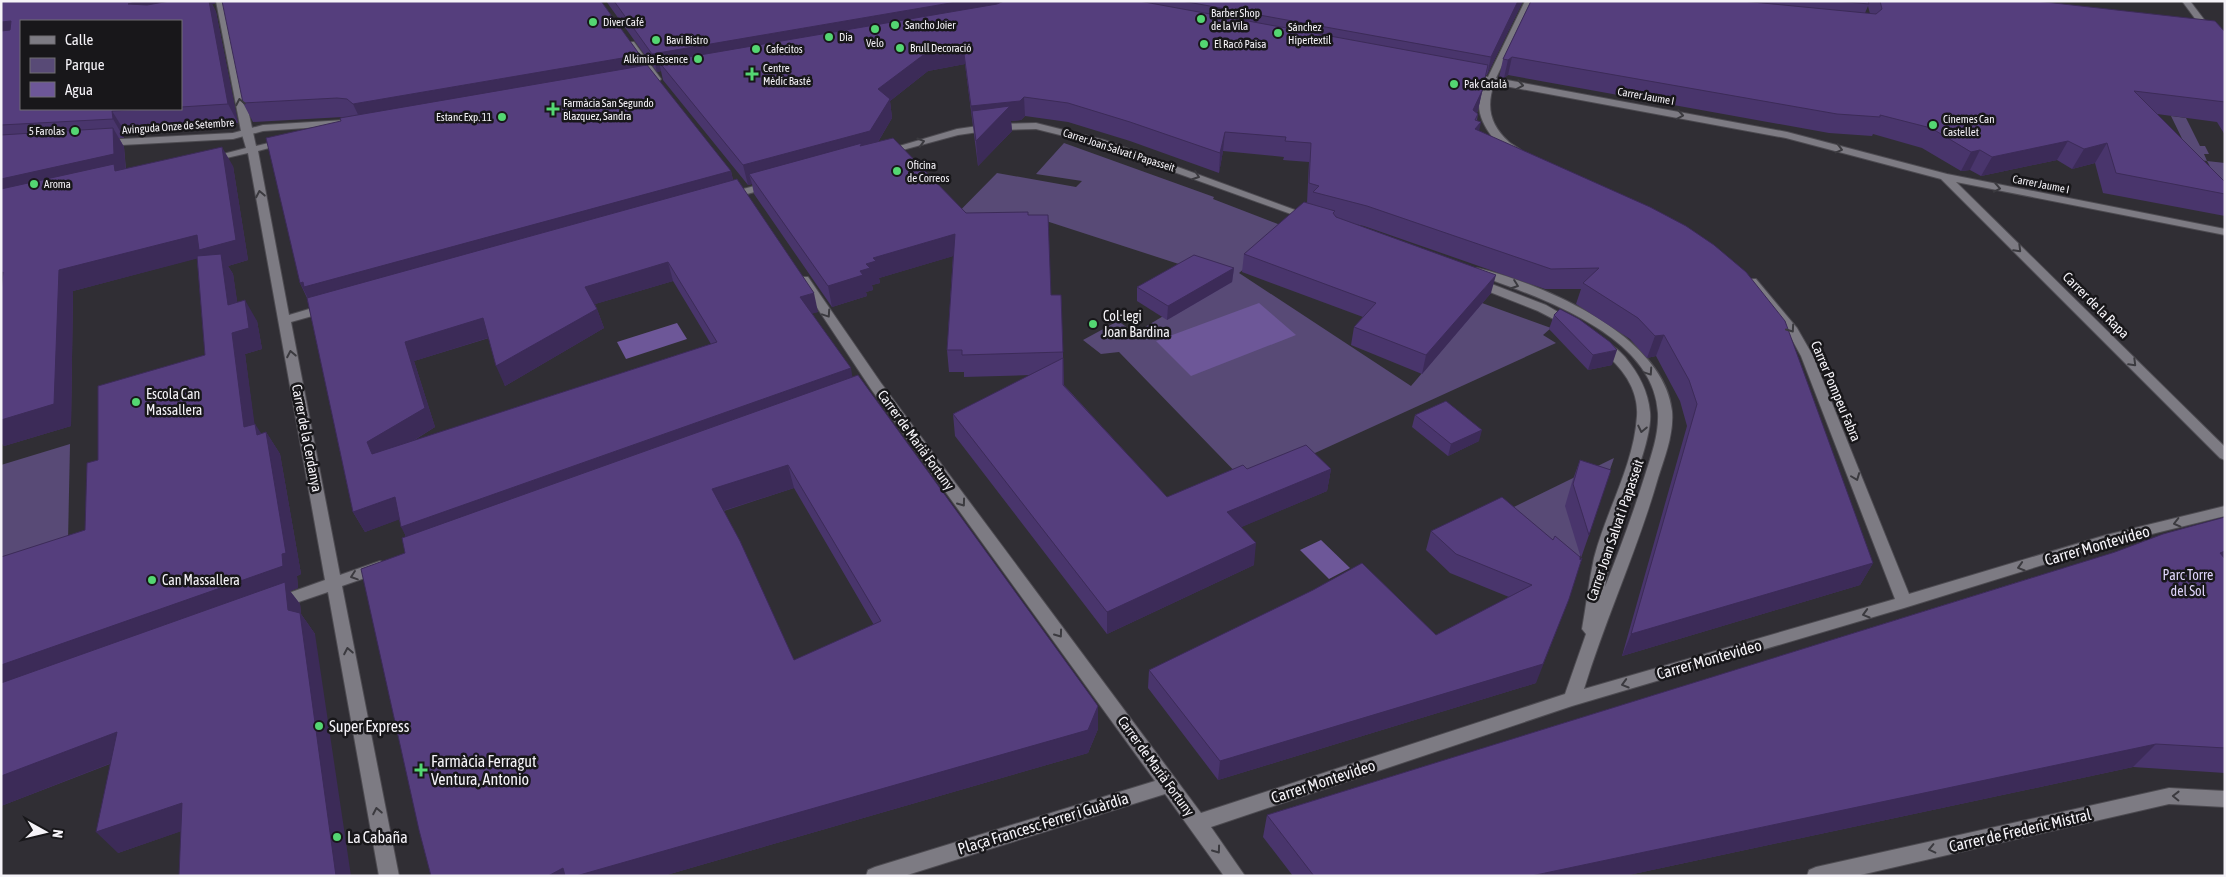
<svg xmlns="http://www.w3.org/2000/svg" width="2226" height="877" viewBox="0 0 2226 877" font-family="'Asap Condensed',sans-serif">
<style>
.green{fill:#584a76}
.water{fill:#6d5798}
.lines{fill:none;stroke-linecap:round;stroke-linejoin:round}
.pedestrian-casing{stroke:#4d4b51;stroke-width:2}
.minor-casing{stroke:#4d4b51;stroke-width:2}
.pedestrian{fill:#7d7b83;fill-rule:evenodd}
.minor{fill:#7d7b83;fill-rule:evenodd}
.wall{fill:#49356c;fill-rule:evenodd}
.shaded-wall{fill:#3c2b58}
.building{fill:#553e7d;stroke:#3c2b58;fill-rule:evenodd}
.oneway{stroke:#3b3a3f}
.poi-dot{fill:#54d672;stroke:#18171a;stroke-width:2}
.labels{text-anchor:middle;stroke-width:5;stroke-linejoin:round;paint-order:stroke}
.far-poi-label{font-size:11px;fill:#f5f3f8;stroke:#18171a;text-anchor:start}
.far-street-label{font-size:11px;fill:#f5f3f8;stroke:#18171a}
.street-label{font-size:14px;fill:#f5f3f8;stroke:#18171a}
.poi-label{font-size:14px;fill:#f5f3f8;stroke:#18171a;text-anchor:start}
.park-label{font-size:14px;fill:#dfd4fa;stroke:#18171a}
.near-street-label{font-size:16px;fill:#f5f3f8;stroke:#18171a}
.near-poi-label{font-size:16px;fill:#f5f3f8;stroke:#18171a;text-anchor:start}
</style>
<rect width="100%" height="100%" fill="#302e34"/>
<g class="green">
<polygon points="2171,116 2186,118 2200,146 2205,146 2209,154 2204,154 2207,161 2225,163 2225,194 2207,161 2192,159"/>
<polygon points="1064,143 1214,197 1213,199 1291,229 1239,273 1411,386 1482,303 1551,328 1543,335 1556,343 1247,484 1119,352 1101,354 1083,340 1118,321 1135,333 1225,279 1040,219 935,236 997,173 1076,187 1082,181 1036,174"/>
<polygon points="70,444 68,541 1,563 1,465"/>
<polygon points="1614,458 1574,573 1471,528"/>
</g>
<g class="water">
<polygon points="1259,303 1296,335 1191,376 1156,341"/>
<polygon points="677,323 687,339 626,359 617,342"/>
<polygon points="1321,540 1350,568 1329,579 1300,550"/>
</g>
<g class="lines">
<defs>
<polygon id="pedestrian" points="345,120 350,123 348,125 263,131 233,139 103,146 98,143 103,140 233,133 263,125"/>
<g id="minor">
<polygon points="216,1 224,1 256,146 286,139 291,142 258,151 289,315 326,304 332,308 330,311 291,322 340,575 380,561 385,563 388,567 385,571 342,586 399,876 379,876 328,592 278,609 272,607 270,603 272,599 325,580 248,153 209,162 204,159 246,148 241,131"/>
<path d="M1525,1H1533L1496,78L1787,132L1947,174L2225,229V235L1956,182L2225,447V460L2220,458L1941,179L1786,138L1494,84C1486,107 1490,125 1509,142C1514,146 1521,149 1525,154L1520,157C1501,152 1479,126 1479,105C1480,97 1483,89 1485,82L1463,76L1468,73L1488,77Z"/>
<polygon points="2182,1 2190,1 2225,47 2225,56 2222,55"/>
<polygon points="628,42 634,42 661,79 659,81 653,81 627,44"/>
<polygon points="1036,123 1104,140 1314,217 1309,220 1305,219 1096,144 1036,129 992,130 958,135 884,155 879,152 957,129 992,124"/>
<polygon points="770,182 775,185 774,187 728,199 723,196 724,194"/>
<path d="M1477,268C1541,283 1664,335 1672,411C1674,434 1665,456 1658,478C1638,549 1606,617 1584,689L1895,599L1801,356L1788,332L1746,282L1748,279H1756L1797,328L1813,356L1909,594L2106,535L2225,506V516L2107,545L1904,608L1572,706L1211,827L1245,876H1224L1165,794L904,876H866L868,870L875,867L1155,781L871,389L798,279L800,277H808L881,383L1201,813L1565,694L1586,634L1582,629C1586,606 1589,581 1594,558C1606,511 1634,465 1637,416C1639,386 1618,363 1597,347L1595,344L1597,341C1606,339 1619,350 1625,357C1639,374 1648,391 1650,412C1652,431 1640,462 1635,480C1623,515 1611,550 1605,587C1620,549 1634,511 1646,472C1652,453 1659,433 1658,413C1654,333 1534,296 1473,273L1471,271Z"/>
<polygon points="1476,278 1546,305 1577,323 1575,326 1567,326 1538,311 1472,285 1470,282"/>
<polygon points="2169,788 2225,791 2225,807 2169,804 1856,876 1807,876 1809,870 1816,867"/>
</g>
</defs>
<use href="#pedestrian" class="pedestrian-casing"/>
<use href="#minor" class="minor-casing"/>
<use href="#pedestrian" class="pedestrian"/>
<use href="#minor" class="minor"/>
</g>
<g class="wall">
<path d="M1,1H215V4H212L216,12L238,123L124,130V138H119L124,147L126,169L233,166L248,260L228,266L233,274L237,302L257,321L262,349L245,354L254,424L261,434L266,432L280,454L301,574L297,576L298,588L290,591L300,604L301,614L315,634L181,831L118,853L110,764L1,806L85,530L98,460L205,355L197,258L73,291L71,426L4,446L1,442ZM181,21V109H21Z"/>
<polygon points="606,1 1001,1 1001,3 1004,1 1523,1 1487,75 1486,75 1478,110 1477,113 1478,114 1477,120 1479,131 1873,563 1860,585 1622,656 1687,426 1680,401 1656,356 1647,358 1630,339 1576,304 1581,289 1545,289 1364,226 1350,223 1491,293 1422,374 1351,345 1354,327 1363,317 1242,272 1244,254 1311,204 1307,203 1309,162 1283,160 1284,157 1223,151 1219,173 1130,141 1068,122 1025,116 1021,120 1011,121 1012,131 978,166 965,64 928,71 890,101 892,118 878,142 966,213 1028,215 1051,295 1061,295 1064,385 1167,497 1247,469 1331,469 1327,491 1241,527 1254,565 1107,634 955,436 953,414 1031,375 964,377 964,372 949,372 947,350 953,256 879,278 880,283 872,285 873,290 866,292 867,296 832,307 754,194 752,184 748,185 663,80 661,71 657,72"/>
<path d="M1531,1H1880L2225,32V135L2217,122L2157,114L2225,182V216L2103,193L2095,163L2072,169L2057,160L1981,176L1970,170L1961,171L1922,148L1873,134L1872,136L1829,133L1508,75L1504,78H1499L1503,59ZM1868,6L1870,14L1865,13Z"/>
<path d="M640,55L643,66L731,171L733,180L818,312L812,313L852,377L1098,729L1088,753L663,876H431L405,553L406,537L399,519L365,532L353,512L307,298L300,283L341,121L343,117L253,122L243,103ZM673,281L711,344L413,441L435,427L414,361L489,338L505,386L604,328L595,304ZM794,488L874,625L794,660L724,511Z"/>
<polygon points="1234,268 1232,282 1167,320 1137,301 1137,287"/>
<polygon points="1554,315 1612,365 1588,370 1549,329"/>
<polygon points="1415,415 1479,441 1448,456 1412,427"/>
<polygon points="1580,460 1589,535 1581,558 1565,506 1572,482"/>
<polygon points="2225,517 2225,773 2133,767 1624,876 1293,876 1263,837 1267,815 2115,552"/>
<polygon points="1431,531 1553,540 1536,683 1218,780 1148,688 1149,670 1436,635 1509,597 1450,573 1426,550"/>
</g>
<g class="shaded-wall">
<polygon points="138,1 215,1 215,4 212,4 216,12 238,123 228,104 128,4"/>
<polygon points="962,1 1001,1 1002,10 659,62 661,71 657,72 652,54"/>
<polygon points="1518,1 1523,1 1487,75 1491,57"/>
<polygon points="11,21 21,37 1,42 1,22"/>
<polygon points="963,46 965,64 928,71 890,101 892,118 873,150 749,174 752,184 748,185 743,165 878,89 926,53"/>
<polygon points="640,55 645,74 362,123 353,104"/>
<polygon points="1512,57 1508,75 1504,78 1508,60"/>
<polygon points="1482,91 1478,110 1469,129 1473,110"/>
<polygon points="1024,97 1025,116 1021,120 1011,121 1012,131 978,166 976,141 972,111 973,125 971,106"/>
<polygon points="112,111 124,130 124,138 113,119"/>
<polygon points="1481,122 1477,141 1475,129"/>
<polygon points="113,128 124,147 126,174 1,202 1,179"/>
<polygon points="1225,132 1223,151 1219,173 1220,153"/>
<polygon points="2068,141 2057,160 1981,176 1992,157"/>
<polygon points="2107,143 2095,163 2072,169 2084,149"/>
<polygon points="222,147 233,166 248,260 228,266 233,274 241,326 228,305 203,257 73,291 71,426 4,446 1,442 1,420 59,270"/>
<polygon points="1980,150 1970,170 1961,171 1971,152"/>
<polygon points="731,171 735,189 310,302 300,283"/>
<polygon points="955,234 957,255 879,278 880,283 872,285 873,290 866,292 867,296 832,307 828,286 860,271 873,258"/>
<polygon points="668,262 673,281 592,305 585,287"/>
<polygon points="1234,268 1232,282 1167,320 1168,306"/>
<polygon points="3,272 1,297 1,273"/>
<polygon points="1496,275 1491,293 1422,374 1426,355"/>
<polygon points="814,293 818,312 804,316 800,297"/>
<polygon points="245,300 257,321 262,349 245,354 258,449 244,427 232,333"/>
<polygon points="597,309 604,328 505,386 496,366"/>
<polygon points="483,318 491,337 414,361 435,427 378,462 372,454 367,442 405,342"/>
<polygon points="1664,335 1656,356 1647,358 1655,336"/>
<polygon points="1617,350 1612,365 1588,370 1593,355"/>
<polygon points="851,368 854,387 412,547 401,527"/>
<polygon points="255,424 269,445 257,435"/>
<polygon points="1482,430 1479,441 1448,456 1451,444"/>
<polygon points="266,432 280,454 301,574 297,576 298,588 290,591 300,604 301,614 315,634 351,876 336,876 302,632 1,695 1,665"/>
<polygon points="788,465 794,488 719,512 712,489"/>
<polygon points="1331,469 1327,491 1225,534 1227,512"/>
<polygon points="395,497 406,517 365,532 353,512"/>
<polygon points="1256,543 1254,565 1107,634 1107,612"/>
<polygon points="2225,551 2225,568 2220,553"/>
<polygon points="1873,563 1860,585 1622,656 1631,634"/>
<polygon points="1569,599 1536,683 1218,780 1220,761"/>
<polygon points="1098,706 1098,729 1088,753 663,876 576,876"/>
<polygon points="117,732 137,753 1,806 1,776"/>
<polygon points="2156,744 2133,767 1624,876 1531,876"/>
<polygon points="182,803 202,824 118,853 96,832"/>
<polygon points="563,868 567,876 548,876"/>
</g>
<g class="building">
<polygon points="1,1 138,1 128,4 147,5 170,1 209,1 228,104 181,107 181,21 21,21 21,109 150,109 112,111 113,119 1,125 1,31 10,30 11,21 1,22"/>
<polygon points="222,1 601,1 640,55 353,104 347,99 337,98 243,103"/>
<polygon points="614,1 962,1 652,54"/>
<polygon points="1004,1 1139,1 1488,65 1482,91 1473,110 1478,114 1475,120 1481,122 1475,129 1650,207 1686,226 1714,245 1746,272 1785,321 1873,563 1631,634 1697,404 1689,380 1664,335 1655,336 1638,318 1583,283 1599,268 1551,269 1367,206 1313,192 1319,186 1309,183 1311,143 1285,141 1286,137 1225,132 1220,153 1130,122 1068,103 1024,97 1020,101 971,106 963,46 926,53 878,89 890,99 870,131 743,165 659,62 997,4"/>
<polygon points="1182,1 1518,1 1491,57"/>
<polygon points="1531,1 1742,1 1876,14 1882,9 1880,1 2036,1 2215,21 2225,32 2225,102 2134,91 2225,182 2225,194 2116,173 2107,143 2084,149 2068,141 1992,157 1980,150 1971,152 1931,128 1880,115 1880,117 1837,114 1512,57 1508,60 1503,59"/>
<polygon points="1836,1 1868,1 1869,4"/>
<polygon points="647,65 731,171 304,287 303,282 300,283 266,138 341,121 340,118"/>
<polygon points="1010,106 976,141 972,111"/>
<polygon points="113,128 114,154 1,179 1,135"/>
<polygon points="893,138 966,213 1028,212 1028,215 1048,215 1051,295 1061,295 1063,352 962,355 962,350 947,350 955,234 873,258 876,261 866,264 870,268 860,271 863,275 828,286 749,174 862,143 860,146"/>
<polygon points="222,147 236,240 199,250 197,235 59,270 54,404 1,420 1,292 3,272 1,273 1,189 114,164 115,171"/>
<path d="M737,179L814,293L800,297L851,368L401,527L395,497L353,512L307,298ZM668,262L717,342L372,454L367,442L425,408L405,342L483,318L496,366L597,309L585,287Z"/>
<polygon points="1304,202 1335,211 1333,213 1336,217 1496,275 1426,355 1354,327 1376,303 1244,254"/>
<polygon points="221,254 228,305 245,300 249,328 232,333 244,427 255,424 257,435 266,432 286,553 282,554 283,566 1,665 1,557 85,530 87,463 98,460 98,386 205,355 197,256"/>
<polygon points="1194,255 1234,268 1168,306 1137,287"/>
<polygon points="1560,309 1579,319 1610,342 1617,350 1593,355 1554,315"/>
<polygon points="1063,358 1063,385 1167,497 1243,465 1247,469 1306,445 1331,469 1227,512 1256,543 1107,612 953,414"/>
<path d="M858,375L1098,706L1088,730L576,876H565L563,868L548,876H431L419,830L361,569L405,553L402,538ZM788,465L881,621L794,660L740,541L712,489Z"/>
<polygon points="1446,401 1482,430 1451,444 1415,415"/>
<polygon points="1580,460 1611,470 1589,535 1573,484"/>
<polygon points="1502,497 1553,540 1555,536 1580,557 1580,560 1582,558 1569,599 1543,664 1220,761 1149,670 1313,590 1362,563 1436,635 1532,585 1456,554 1431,531"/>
<polygon points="2225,517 2225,551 2220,553 2225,559 2225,589 2224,589 2225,590 2225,748 2156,744 1531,876 1314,876 1267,815 2115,552 2163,534"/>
<polygon points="285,582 288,610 300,613 336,876 179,876 182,803 96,832 117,732 1,776 1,683"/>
</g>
<defs><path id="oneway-chevron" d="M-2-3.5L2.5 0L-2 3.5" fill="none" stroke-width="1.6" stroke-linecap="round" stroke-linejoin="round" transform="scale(1.25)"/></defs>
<g class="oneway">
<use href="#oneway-chevron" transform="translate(1520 85) rotate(10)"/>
<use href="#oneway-chevron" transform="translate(240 102) rotate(-101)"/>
<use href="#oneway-chevron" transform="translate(1680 115) rotate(10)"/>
<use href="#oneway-chevron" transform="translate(921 142) rotate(-16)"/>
<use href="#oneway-chevron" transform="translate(1839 149) rotate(15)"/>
<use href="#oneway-chevron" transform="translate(1196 176) rotate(20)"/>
<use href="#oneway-chevron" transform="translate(1997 188) rotate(11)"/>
<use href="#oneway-chevron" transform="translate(260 194) rotate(-101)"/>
<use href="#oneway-chevron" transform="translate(2018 249) rotate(45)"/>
<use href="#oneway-chevron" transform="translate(1515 285) rotate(20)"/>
<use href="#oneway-chevron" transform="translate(827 314) rotate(56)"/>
<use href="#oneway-chevron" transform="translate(1791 329) rotate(55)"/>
<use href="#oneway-chevron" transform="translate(291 354) rotate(-101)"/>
<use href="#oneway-chevron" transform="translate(2133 363) rotate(45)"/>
<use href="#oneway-chevron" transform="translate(1649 372) rotate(56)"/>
<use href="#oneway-chevron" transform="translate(1642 429) rotate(102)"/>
<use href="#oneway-chevron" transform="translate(1856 477) rotate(69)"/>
<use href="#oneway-chevron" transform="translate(962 503) rotate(54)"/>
<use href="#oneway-chevron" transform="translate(2177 523) rotate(166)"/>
<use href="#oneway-chevron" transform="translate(2021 567) rotate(163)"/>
<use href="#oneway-chevron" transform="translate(354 576) rotate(161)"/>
<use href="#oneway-chevron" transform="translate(1866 614) rotate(164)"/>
<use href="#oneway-chevron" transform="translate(1059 634) rotate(54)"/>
<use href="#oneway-chevron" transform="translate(348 651) rotate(-101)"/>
<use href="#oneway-chevron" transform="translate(1625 684) rotate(164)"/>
<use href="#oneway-chevron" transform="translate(2176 796) rotate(-179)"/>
<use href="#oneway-chevron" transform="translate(377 811) rotate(-101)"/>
<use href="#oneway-chevron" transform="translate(1932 849) rotate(167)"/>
<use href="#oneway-chevron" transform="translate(1217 850) rotate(54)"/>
</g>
<g class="poi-dot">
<circle cx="1201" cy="19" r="5"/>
<circle cx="593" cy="22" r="5"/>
<circle cx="895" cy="25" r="5"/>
<circle cx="875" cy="29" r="5"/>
<circle cx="1278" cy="33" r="5"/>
<circle cx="829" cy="37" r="5"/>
<circle cx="656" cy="40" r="5"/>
<circle cx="1204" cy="44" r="5"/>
<circle cx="900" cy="48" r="5"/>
<circle cx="756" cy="49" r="5"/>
<circle cx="698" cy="59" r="5"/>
<path d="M749.5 66.5h5v5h5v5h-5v5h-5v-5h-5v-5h5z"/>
<circle cx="1454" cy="84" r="5"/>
<path d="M550.5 101.5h5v5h5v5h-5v5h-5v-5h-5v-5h5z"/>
<circle cx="502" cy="117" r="5"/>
<circle cx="1933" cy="125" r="5"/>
<circle cx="75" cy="131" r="5"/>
<circle cx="897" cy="171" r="5"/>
<circle cx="34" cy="184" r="5"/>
<circle cx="1093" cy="324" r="5"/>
<circle cx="136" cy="402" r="5"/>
<circle cx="152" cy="580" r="5"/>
<circle cx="319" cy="726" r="5"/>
<path d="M418.5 762.5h5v5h5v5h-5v5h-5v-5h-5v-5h5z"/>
<circle cx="337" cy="837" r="5"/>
</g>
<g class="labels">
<g class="far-poi-label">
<text x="1211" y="17">Barber Shop<tspan x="1211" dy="13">de la Vila</tspan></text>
<text x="603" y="26">Diver Café</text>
<text x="905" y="29">Sancho Joier</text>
<text x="1288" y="31">Sánchez<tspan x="1288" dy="13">Hipertextil</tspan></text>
<text x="839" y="41">Dia</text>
<text x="666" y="44">Bavi Bistro</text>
<text x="875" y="47" text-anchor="middle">Velo</text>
<text x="1214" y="48">El Racó Paisa</text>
<text x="910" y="52">Brull Decoració</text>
<text x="766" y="53">Cafecitos</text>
<text x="688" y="63" text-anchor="end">Alkimia Essence</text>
<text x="763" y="72">Centre<tspan x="763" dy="13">Mèdic Basté</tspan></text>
<text x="1464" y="88">Pak Català</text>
<text x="563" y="107">Farmàcia San Segundo<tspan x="563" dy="13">Blazquez, Sandra</tspan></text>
<text x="492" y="121" text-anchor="end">Estanc Exp. 11</text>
<text x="1943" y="123">Cinemes Can<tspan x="1943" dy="13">Castellet</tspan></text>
<text x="65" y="135" text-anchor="end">5 Farolas</text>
<text x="907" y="169">Oficina<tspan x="907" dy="13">de Correos</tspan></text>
<text x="44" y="188">Aroma</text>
</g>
<g class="far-street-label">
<text transform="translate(1646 96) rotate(10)" y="4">Carrer Jaume I</text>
<text transform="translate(178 126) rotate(-4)" y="4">Avinguda Onze de Setembre</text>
<text transform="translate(1119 150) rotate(18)" y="4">Carrer Joan Salvat i Papasseit</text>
<text transform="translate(2041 184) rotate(11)" y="4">Carrer Jaume I</text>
</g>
<g class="street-label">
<text transform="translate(2096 305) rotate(45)" y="5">Carrer de la Rapa</text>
<text transform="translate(1836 391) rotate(67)" y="5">Carrer Pompeu Fabra</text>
<text transform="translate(307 438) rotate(79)" y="5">Carrer de la Cerdanya</text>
<text transform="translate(916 440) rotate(54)" y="5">Carrer de Marià Fortuny</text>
<text transform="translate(1615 530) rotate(-71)" y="5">Carrer Joan Salvat i Papasseit</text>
<text transform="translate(1156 766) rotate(54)" y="5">Carrer de Marià Fortuny</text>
</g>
<g class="poi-label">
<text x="1103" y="321">Col·legi<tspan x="1103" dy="16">Joan Bardina</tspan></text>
<text x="146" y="399">Escola Can<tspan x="146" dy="16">Massallera</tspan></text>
<text x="162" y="585">Can Massallera</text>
</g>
<g class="park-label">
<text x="2188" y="580">Parc Torre<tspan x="2188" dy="16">del Sol</tspan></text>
</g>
<g class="near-street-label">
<text transform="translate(2097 545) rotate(-16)" y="6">Carrer Montevideo</text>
<text transform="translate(1709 659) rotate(-16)" y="6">Carrer Montevideo</text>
<text transform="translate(1323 781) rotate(-18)" y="6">Carrer Montevideo</text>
<text transform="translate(1043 823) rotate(-17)" y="6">Plaça Francesc Ferrer i Guàrdia</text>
<text transform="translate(2020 830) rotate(-13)" y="6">Carrer de Frederic Mistral</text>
</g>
<g class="near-poi-label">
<text x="329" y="732">Super Express</text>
<text x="431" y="767">Farmàcia Ferragut<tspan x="431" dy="18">Ventura, Antonio</tspan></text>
<text x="347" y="843">La Cabaña</text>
</g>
</g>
<rect width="2226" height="877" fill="none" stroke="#f5f3f8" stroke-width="5"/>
<rect x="20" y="20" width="162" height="90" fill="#18171a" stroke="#706f73"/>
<rect x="30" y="36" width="25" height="8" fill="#7d7b83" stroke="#706f73"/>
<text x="65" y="45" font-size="15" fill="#f5f3f8">Calle</text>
<rect x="30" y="58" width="25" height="15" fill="#584a76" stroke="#706f73"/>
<text x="65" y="70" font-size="15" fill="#f5f3f8">Parque</text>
<rect x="30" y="82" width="25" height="15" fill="#6d5798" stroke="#706f73"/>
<text x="65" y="95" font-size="15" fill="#f5f3f8">Agua</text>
<g transform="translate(45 832) rotate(98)" stroke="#18171a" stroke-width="4" paint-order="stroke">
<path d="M0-4L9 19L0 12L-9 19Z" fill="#f5f3f8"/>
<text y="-8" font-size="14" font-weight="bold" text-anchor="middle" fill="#f5f3f8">N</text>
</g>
</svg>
